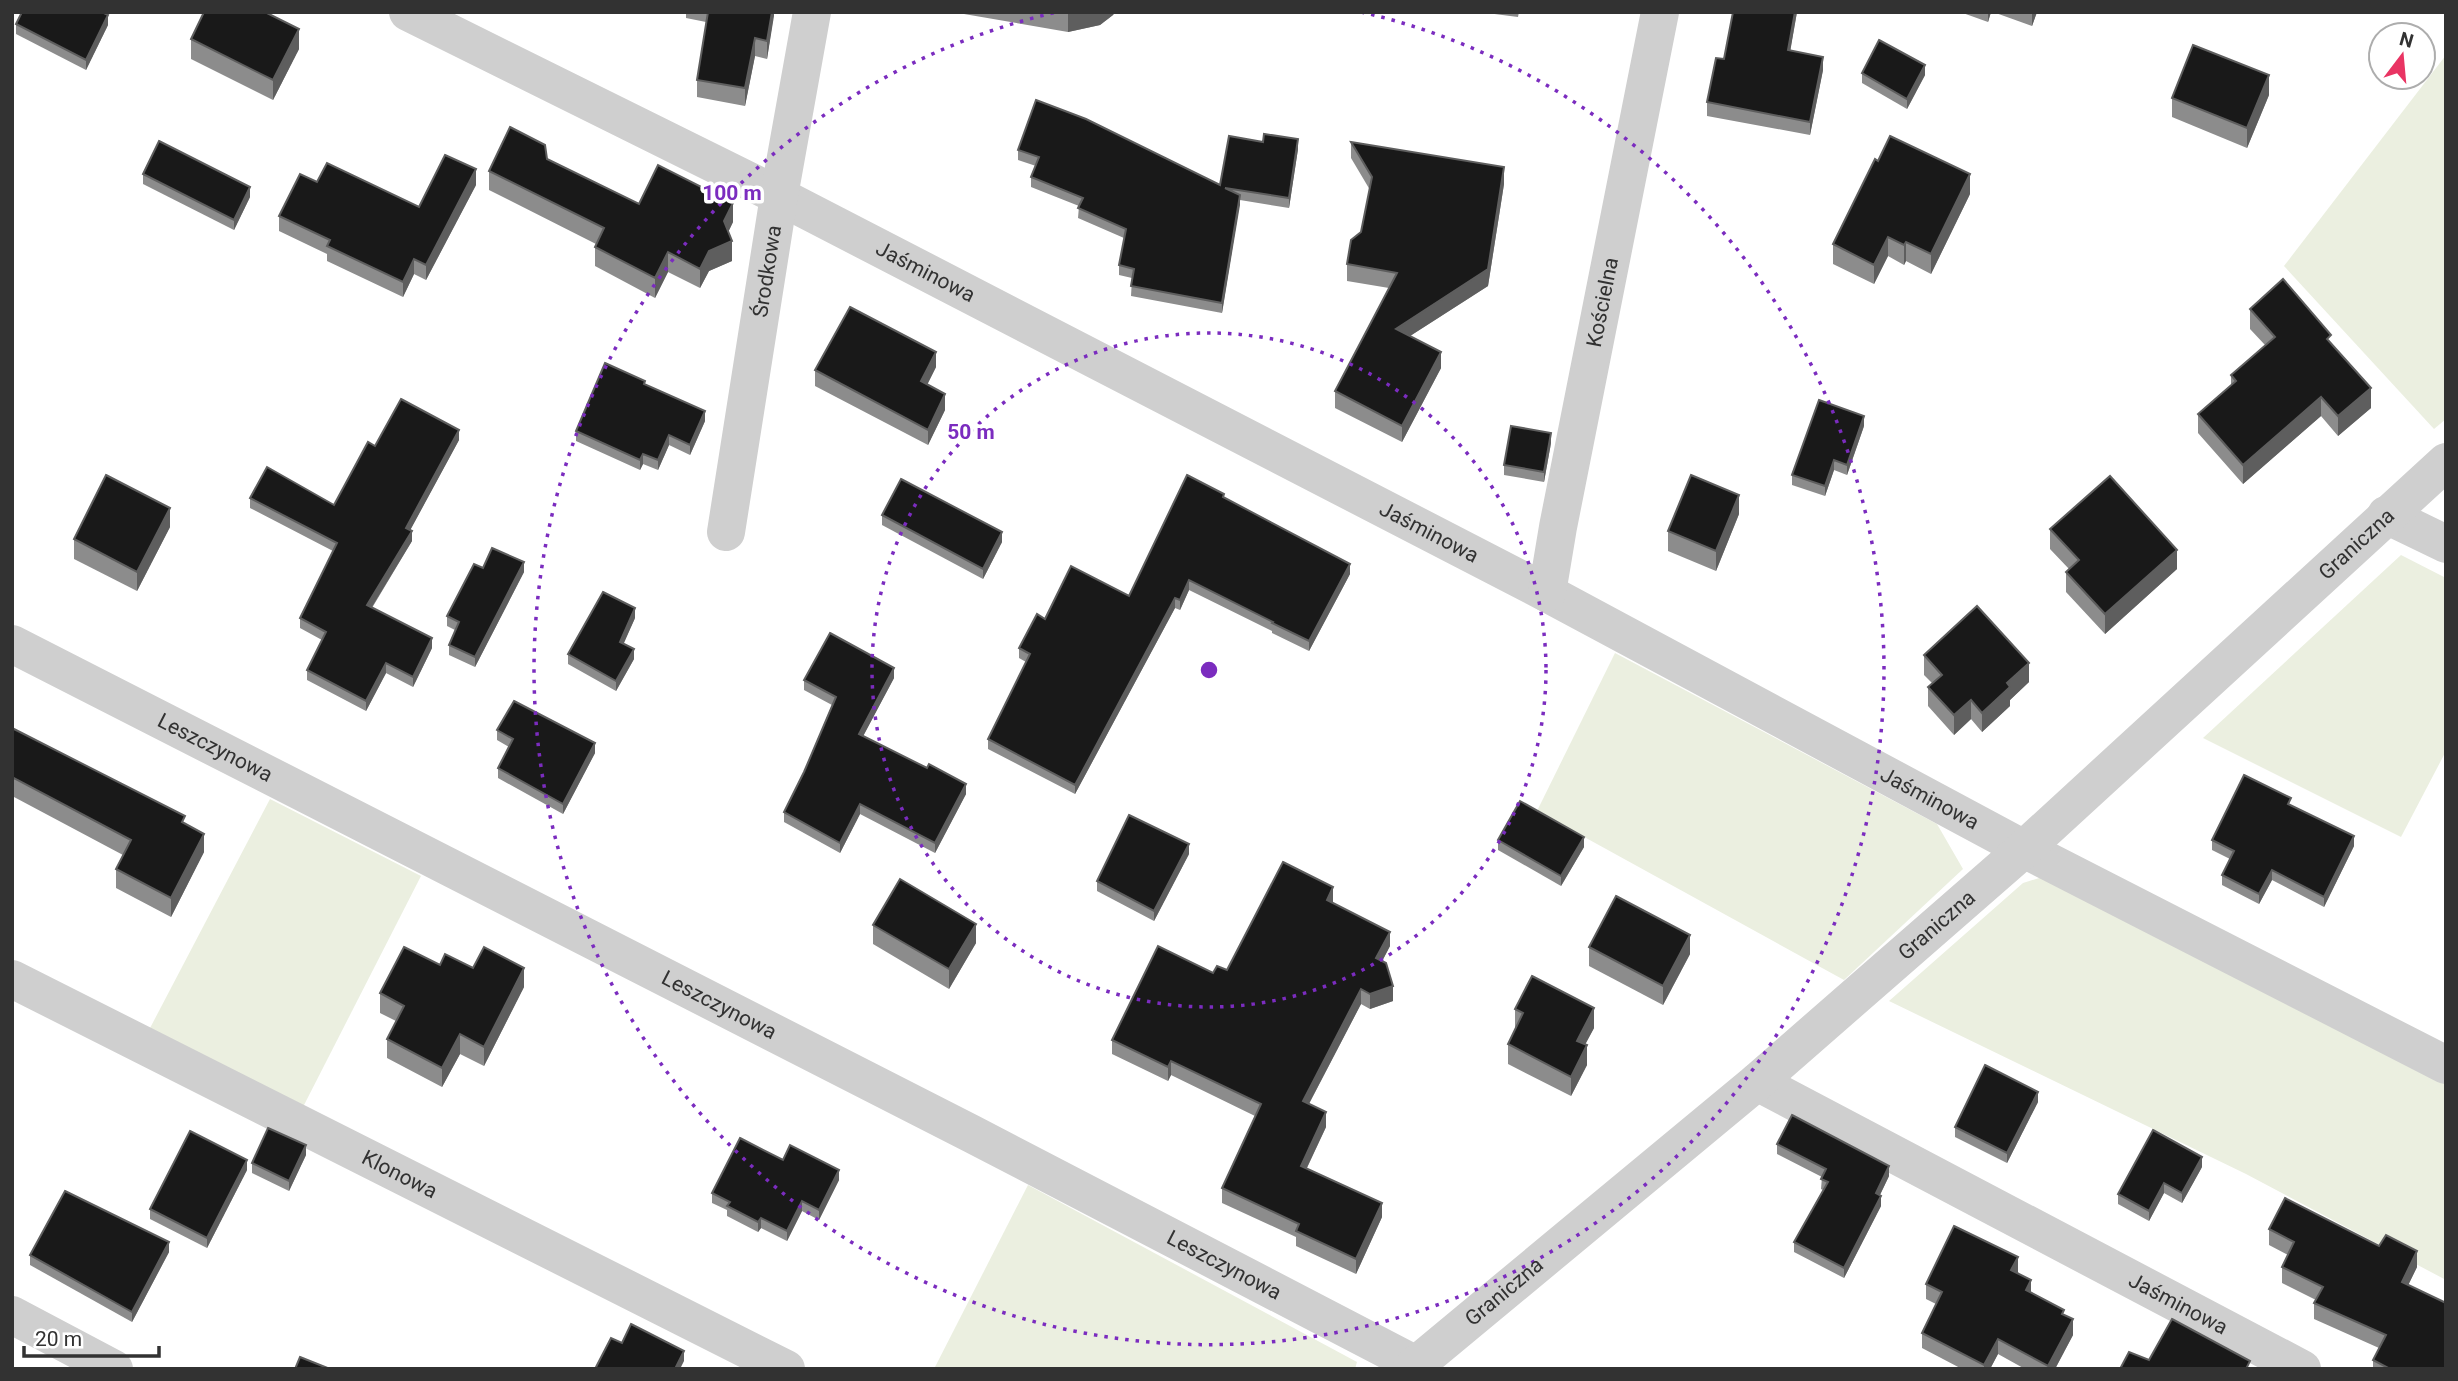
<svg xmlns="http://www.w3.org/2000/svg" width="2458" height="1381" viewBox="0 0 2458 1381" font-family="Roboto,sans-serif">
<style>
.green{fill:#ebefe0}
.lines{fill:none;stroke-linecap:round;stroke-linejoin:round}
.street{stroke:#cfcfcf;stroke-width:38}
.wall{fill:#8c8c8c}
.shaded-wall{fill:#5e5e5e}
.building{fill:#191919;stroke:#5e5e5e;stroke-width:2}
.ring{fill:none;stroke:#7b2cbf;stroke-width:3.5;stroke-dasharray:3.5 7}
.labels{text-anchor:middle;stroke-width:7;stroke-linejoin:round;paint-order:stroke}
.street-label{font-size:21px;fill:#323232;stroke:#fff}
.centre{fill:#7b2cbf;stroke:#fff;stroke-width:3.5}
.ring-label{font-size:21px;text-anchor:middle;font-weight:bold;fill:#7b2cbf;stroke:#fff;stroke-width:7;stroke-linejoin:round;paint-order:stroke}
</style>
<rect width="100%" height="100%" fill="#fff"/>
<g class="green">
<polygon points="2446,55 2446,419 2434,429 2284,266"/>
<polygon points="2401,555 2446,578 2446,751 2401,837 2203,738"/>
<polygon points="1615,653 1937,824 1963,869 1844,980 1537,811"/>
<polygon points="270,799 421,876 303,1107 149,1030"/>
<polygon points="2049,875 2446,1082 2446,1280 2246,1174 1889,1001 2023,883"/>
<polygon points="1028,1185 1357,1362 1355,1369 934,1369"/>
</g>
<g class="lines">
<g class="street">
<path id="s1" d="M408,12L779,196L1547,593L2024,849L2446,1065"/>
<polyline points="2386,515 2446,544"/>
<path id="s2" d="M726,532L779,196L812,12"/>
<path id="s3" d="M1547,593L1558,527L1660,12"/>
<path id="s4" d="M12,644L972,1134L1424,1369"/>
<path id="s5" d="M12,979L786,1369"/>
<path id="s6" d="M1757,1082L2302,1369"/>
<polyline points="12,1315 114,1369"/>
<path id="s7" d="M1411,1369L1757,1082L2024,849L2446,462"/>
</g>
</g>
<g class="wall">
<polygon points="686,12 774,12 767,59 755,56 745,106 697,97 697,80 706,22 686,18"/>
<polygon points="964,12 1115,12 1113,15 1100,25 1068,32 964,14"/>
<polygon points="1479,12 1519,12 1518,17"/>
<polygon points="1733,12 1797,12 1790,51 1823,70 1810,135 1707,116 1707,102 1724,59"/>
<polygon points="1960,12 1991,12 1988,22"/>
<polygon points="1993,12 2037,12 2032,26"/>
<polygon points="16,24 108,25 86,70 16,34"/>
<polygon points="191,39 299,49 273,100 191,59"/>
<polygon points="1862,73 1925,75 1907,109 1862,83"/>
<polygon points="2269,95 2247,148 2172,117 2172,98"/>
<polygon points="1351,142 1504,184 1488,286 1410,336 1441,368 1402,442 1335,408 1335,391 1389,288 1347,281 1347,264 1361,232 1370,190 1351,158"/>
<polygon points="1298,149 1289,208 1240,200 1222,313 1131,296 1132,278 1119,275 1119,265 1124,238 1078,218 1079,206 1031,187 1031,177 1036,166 1018,160 1018,150 1220,185"/>
<polygon points="547,159 639,204 733,222 728,232 732,261 709,271 700,288 668,272 655,298 595,266 595,247 596,244 489,190 489,171"/>
<polygon points="143,174 250,197 234,230 143,184"/>
<polygon points="317,182 419,207 476,185 426,280 414,274 403,297 327,261 327,254 279,231 279,216"/>
<polygon points="1970,194 1931,274 1906,261 1904,265 1888,256 1874,284 1833,264 1833,244"/>
<polygon points="2250,309 2331,344 2371,408 2338,436 2321,416 2243,484 2198,433 2198,414 2231,385 2231,375 2265,345 2250,329"/>
<polygon points="936,367 927,385 945,410 928,445 815,386 815,370"/>
<polygon points="645,384 705,421 690,455 669,445 658,470 643,464 640,470 576,441 576,431"/>
<polygon points="1864,426 1847,475 1834,470 1825,496 1792,485 1792,475"/>
<polygon points="459,440 410,530 412,541 372,608 432,648 413,687 386,673 366,711 307,680 307,670 322,640 300,628 300,618 333,551 250,508 250,498 334,505 375,446"/>
<polygon points="1551,443 1544,482 1504,475 1504,465"/>
<polygon points="1224,497 1350,574 1309,651 1272,633 1272,631 1189,590 1180,610 1175,608 1075,794 988,749 988,739 1026,662 1019,658 1019,648 1045,619 1129,596"/>
<polygon points="1739,514 1716,571 1668,551 1668,531"/>
<polygon points="882,515 1002,542 983,579 882,525"/>
<polygon points="170,527 137,591 74,559 74,539"/>
<polygon points="2050,529 2177,569 2105,634 2066,592 2066,572 2069,569 2050,549"/>
<polygon points="483,568 524,572 475,667 449,655 449,645 455,630 447,626 447,616"/>
<polygon points="635,618 623,644 634,659 616,691 568,664 568,654"/>
<polygon points="1924,655 2029,682 2010,700 2010,706 1982,732 1971,719 1954,735 1928,706 1928,687 1932,683 1924,675"/>
<polygon points="894,678 863,736 966,794 935,853 860,814 840,853 784,822 784,812 804,772 832,705 804,690 804,680"/>
<polygon points="12,728 185,824 204,852 171,917 116,888 116,869 123,855 14,797 12,801"/>
<polygon points="497,730 595,753 563,814 498,778 498,768 509,747 497,740"/>
<polygon points="2291,806 2354,846 2324,907 2272,880 2259,904 2222,885 2222,875 2230,859 2212,850 2212,840"/>
<polygon points="1498,840 1584,847 1561,886 1498,850"/>
<polygon points="1189,854 1154,921 1097,891 1097,881"/>
<polygon points="1333,903 1390,946 1382,961 1393,1001 1370,1009 1361,1004 1309,1104 1326,1127 1307,1168 1382,1217 1356,1274 1296,1246 1296,1237 1222,1203 1222,1188 1255,1116 1171,1075 1168,1081 1112,1054 1112,1040 1227,970"/>
<polygon points="873,925 976,943 949,989 873,944"/>
<polygon points="1589,947 1690,954 1663,1005 1589,966"/>
<polygon points="440,965 473,968 524,987 484,1066 460,1054 442,1087 387,1058 387,1039 396,1021 380,1013 380,993"/>
<polygon points="1515,1009 1594,1028 1585,1044 1587,1065 1571,1096 1508,1064 1508,1044 1515,1029"/>
<polygon points="2038,1102 2007,1163 1955,1137 1955,1127"/>
<polygon points="1777,1144 1889,1176 1880,1195 1881,1206 1844,1278 1794,1252 1794,1242 1823,1190 1821,1189 1822,1177 1777,1154"/>
<polygon points="306,1155 289,1191 252,1173 252,1163"/>
<polygon points="783,1160 839,1180 819,1220 802,1211 787,1241 761,1228 758,1232 727,1216 727,1210 712,1203 712,1193"/>
<polygon points="2202,1167 2182,1203 2164,1193 2149,1221 2118,1204 2118,1194"/>
<polygon points="247,1170 207,1248 150,1219 150,1209"/>
<polygon points="2269,1229 2417,1267 2408,1285 2446,1369 2373,1369 2373,1360 2379,1348 2314,1319 2314,1303 2316,1300 2282,1283 2282,1267 2288,1255 2269,1245"/>
<polygon points="169,1252 132,1322 30,1265 30,1255"/>
<polygon points="2018,1272 2031,1293 2064,1315 2073,1335 2055,1369 2025,1369 1998,1354 1990,1369 1962,1369 1922,1348 1922,1333 1936,1304 1926,1299 1926,1284"/>
</g>
<g class="shaded-wall">
<polygon points="772,12 774,12 774,16 767,59 767,41"/>
<polygon points="1070,12 1115,12 1113,15 1100,25 1068,32 1068,13"/>
<polygon points="1795,12 1797,12 1788,64 1788,50"/>
<polygon points="1988,12 1991,12 1988,22"/>
<polygon points="2032,12 2037,12 2032,26"/>
<polygon points="108,15 108,25 86,70 86,60"/>
<polygon points="299,29 299,49 273,100 273,80"/>
<polygon points="755,38 755,56 745,106 745,88"/>
<polygon points="1823,57 1823,70 1810,135 1810,122"/>
<polygon points="1925,65 1925,75 1907,109 1907,99"/>
<polygon points="2269,75 2269,95 2247,148 2247,128"/>
<polygon points="1298,139 1298,149 1289,208 1289,198"/>
<polygon points="1504,167 1504,184 1488,286 1396,345 1396,329"/>
<polygon points="476,169 476,185 426,280 426,265"/>
<polygon points="1970,174 1970,194 1931,274 1931,254"/>
<polygon points="250,187 250,197 234,230 234,220"/>
<polygon points="1240,195 1240,205 1222,313 1222,303"/>
<polygon points="733,203 733,222 724,241 724,221"/>
<polygon points="1888,237 1888,256 1874,284 1874,265"/>
<polygon points="732,241 732,261 709,271 700,288 700,269 709,251"/>
<polygon points="1906,242 1906,261 1904,265 1904,245"/>
<polygon points="668,252 668,272 655,298 655,278"/>
<polygon points="414,259 414,274 403,297 403,282"/>
<polygon points="936,352 936,367 921,397 921,381"/>
<polygon points="1441,352 1441,368 1402,442 1402,426"/>
<polygon points="2371,388 2371,408 2338,436 2338,416"/>
<polygon points="945,394 945,410 928,445 928,430"/>
<polygon points="2321,397 2321,416 2243,484 2243,465"/>
<polygon points="705,411 705,421 690,455 690,445"/>
<polygon points="1864,416 1864,426 1847,475 1847,465"/>
<polygon points="459,430 459,440 406,538 406,528"/>
<polygon points="1551,433 1551,443 1544,482 1544,472"/>
<polygon points="669,435 669,445 658,470 658,460"/>
<polygon points="643,454 643,464 640,470 640,460"/>
<polygon points="1834,460 1834,470 1825,496 1825,486"/>
<polygon points="1739,495 1739,514 1716,571 1716,551"/>
<polygon points="170,508 170,527 137,591 137,572"/>
<polygon points="412,531 412,541 367,615 367,605"/>
<polygon points="1002,532 1002,542 983,579 983,569"/>
<polygon points="2177,550 2177,569 2105,634 2105,614"/>
<polygon points="524,562 524,572 475,667 475,657"/>
<polygon points="1350,564 1350,574 1309,651 1309,641"/>
<polygon points="1189,580 1189,590 1180,610 1180,600"/>
<polygon points="1175,598 1175,608 1075,794 1075,785"/>
<polygon points="635,608 635,618 620,652 620,642"/>
<polygon points="432,638 432,648 413,687 413,677"/>
<polygon points="634,649 634,659 616,691 616,681"/>
<polygon points="386,663 386,673 366,711 366,701"/>
<polygon points="2029,663 2029,682 2010,700 2010,706 1982,732 1982,713 2007,683"/>
<polygon points="894,668 894,678 859,744 859,734"/>
<polygon points="1971,700 1971,719 1954,735 1954,715"/>
<polygon points="595,743 595,753 563,814 563,804"/>
<polygon points="14,778 14,797 12,801 12,782"/>
<polygon points="966,784 966,794 935,853 935,843"/>
<polygon points="860,804 860,814 840,853 840,843"/>
<polygon points="204,834 204,852 171,917 171,898"/>
<polygon points="2354,836 2354,846 2324,907 2324,897"/>
<polygon points="1584,837 1584,847 1561,886 1561,876"/>
<polygon points="1189,844 1189,854 1154,921 1154,911"/>
<polygon points="2272,870 2272,880 2259,904 2259,894"/>
<polygon points="1333,887 1333,902 1327,914 1327,900"/>
<polygon points="976,924 976,943 949,989 949,969"/>
<polygon points="1390,932 1390,946 1376,973 1376,958"/>
<polygon points="1690,935 1690,954 1663,1005 1663,986"/>
<polygon points="524,968 524,987 484,1066 484,1047"/>
<polygon points="1393,986 1393,1001 1370,1009 1370,994"/>
<polygon points="1361,989 1361,1004 1303,1115 1303,1101"/>
<polygon points="1594,1008 1594,1028 1577,1060 1577,1041"/>
<polygon points="460,1034 460,1054 442,1087 442,1068"/>
<polygon points="1587,1045 1587,1065 1571,1096 1571,1077"/>
<polygon points="1171,1061 1171,1075 1168,1081 1168,1067"/>
<polygon points="2038,1092 2038,1102 2007,1163 2007,1153"/>
<polygon points="1326,1112 1326,1127 1301,1180 1301,1166"/>
<polygon points="306,1145 306,1155 289,1191 289,1181"/>
<polygon points="2202,1157 2202,1167 2182,1203 2182,1193"/>
<polygon points="247,1160 247,1170 207,1248 207,1238"/>
<polygon points="1889,1166 1889,1176 1876,1203 1876,1193"/>
<polygon points="839,1170 839,1180 819,1220 819,1210"/>
<polygon points="2164,1183 2164,1193 2149,1221 2149,1211"/>
<polygon points="1881,1196 1881,1206 1844,1278 1844,1268"/>
<polygon points="802,1201 802,1211 787,1241 787,1231"/>
<polygon points="1382,1203 1382,1217 1356,1274 1356,1259"/>
<polygon points="761,1218 761,1228 758,1232 758,1222"/>
<polygon points="169,1242 169,1252 132,1322 132,1312"/>
<polygon points="2417,1251 2417,1267 2402,1298 2402,1282"/>
<polygon points="2018,1257 2018,1272 2011,1285 2011,1270"/>
<polygon points="2031,1280 2031,1295 2026,1290"/>
<polygon points="2073,1319 2073,1335 2055,1369 2048,1369 2048,1366"/>
<polygon points="1998,1339 1998,1354 1990,1369 1984,1369 1984,1365"/>
<polygon points="684,1351 684,1361 680,1369 675,1369"/>
</g>
<g class="building">
<polygon points="22,12 102,12 108,15 86,60 16,24"/>
<polygon points="204,12 265,12 299,29 273,80 191,39"/>
<polygon points="708,12 772,12 767,41 755,38 745,88 697,80"/>
<polygon points="1733,12 1795,12 1788,50 1823,57 1810,122 1707,102 1716,58 1724,59"/>
<polygon points="1879,40 1925,65 1907,99 1862,73"/>
<polygon points="2193,45 2269,75 2247,128 2172,98"/>
<polygon points="1036,100 1086,119 1220,185 1229,136 1263,142 1264,134 1298,139 1289,198 1225,188 1240,195 1222,303 1131,286 1134,269 1119,265 1126,229 1078,208 1083,198 1031,177 1039,157 1018,150"/>
<polygon points="510,127 545,145 547,159 639,204 658,165 733,203 724,221 732,241 709,251 700,269 668,252 655,278 595,247 604,228 489,171"/>
<polygon points="1890,136 1970,174 1931,254 1906,242 1904,245 1888,237 1874,265 1833,244 1875,159 1878,161"/>
<polygon points="159,141 250,187 234,220 143,174"/>
<polygon points="1351,142 1504,167 1488,269 1396,329 1441,352 1402,426 1335,391 1397,273 1347,264 1351,240 1361,232 1372,177"/>
<polygon points="445,155 476,169 426,265 414,259 403,282 327,246 330,240 279,216 300,174 317,182 327,163 419,207"/>
<polygon points="2283,279 2331,335 2327,339 2371,388 2338,416 2321,397 2243,465 2198,414 2236,381 2231,375 2275,337 2250,309"/>
<polygon points="850,307 936,352 921,381 945,394 928,430 815,370"/>
<polygon points="605,363 645,381 644,384 705,411 690,445 669,435 658,460 643,454 640,460 576,431"/>
<polygon points="401,399 459,430 406,528 412,531 367,605 432,638 413,677 386,663 366,701 307,670 326,632 300,618 337,543 250,498 267,467 334,505 368,442 375,446"/>
<polygon points="1819,400 1864,416 1847,465 1834,460 1825,486 1792,475"/>
<polygon points="1511,426 1551,433 1544,472 1504,465"/>
<polygon points="106,475 170,508 137,572 74,539"/>
<polygon points="1187,475 1224,494 1223,497 1350,564 1309,641 1272,623 1273,622 1189,580 1180,600 1175,598 1075,785 988,739 1030,654 1019,648 1037,614 1045,619 1071,566 1129,596"/>
<polygon points="1691,475 1739,495 1716,551 1668,531"/>
<polygon points="2110,476 2177,550 2105,614 2066,572 2079,560 2050,529"/>
<polygon points="901,479 1002,532 983,569 882,515"/>
<polygon points="492,548 524,562 475,657 449,645 459,622 447,616 474,564 483,568"/>
<polygon points="603,592 635,608 620,642 634,649 616,681 568,654"/>
<polygon points="1977,606 2029,663 2007,683 2010,687 1982,713 1971,700 1954,715 1928,687 1942,675 1924,655"/>
<polygon points="830,633 894,668 859,734 927,768 929,764 966,784 935,843 860,804 840,843 784,812 804,772 836,697 804,680"/>
<polygon points="514,701 595,743 563,804 498,768 513,739 497,730"/>
<polygon points="12,728 185,816 182,822 204,834 171,898 116,869 131,840 14,778 12,782"/>
<polygon points="2244,775 2291,798 2288,804 2354,836 2324,897 2272,870 2259,894 2222,875 2234,851 2212,840"/>
<polygon points="1520,801 1584,837 1561,876 1498,840"/>
<polygon points="1129,815 1189,844 1154,911 1097,881"/>
<polygon points="1283,862 1333,887 1327,900 1390,932 1376,958 1386,963 1393,986 1370,994 1361,989 1303,1101 1326,1112 1301,1166 1382,1203 1356,1259 1296,1231 1299,1224 1222,1188 1261,1104 1171,1061 1168,1067 1112,1040 1158,946 1213,973 1217,966 1227,970"/>
<polygon points="900,879 976,924 949,969 873,925"/>
<polygon points="1616,896 1690,935 1663,986 1589,947"/>
<polygon points="404,947 440,965 445,954 473,968 484,947 524,968 484,1047 460,1034 442,1068 387,1039 404,1006 380,993"/>
<polygon points="1532,976 1594,1008 1577,1041 1587,1045 1571,1077 1508,1044 1523,1013 1515,1009"/>
<polygon points="1985,1065 2038,1092 2007,1153 1955,1127"/>
<polygon points="1792,1115 1889,1166 1876,1193 1881,1196 1844,1268 1794,1242 1828,1182 1821,1179 1826,1169 1777,1144"/>
<polygon points="268,1128 306,1145 289,1181 252,1163"/>
<polygon points="2153,1130 2202,1157 2182,1193 2164,1183 2149,1211 2118,1194"/>
<polygon points="190,1131 247,1160 207,1238 150,1209"/>
<polygon points="740,1138 783,1160 790,1145 839,1170 819,1210 802,1201 787,1231 761,1218 758,1222 727,1206 730,1202 712,1193"/>
<polygon points="65,1191 169,1242 132,1312 30,1255"/>
<polygon points="2285,1198 2379,1246 2386,1235 2417,1251 2402,1282 2446,1303 2446,1369 2390,1369 2373,1360 2386,1335 2314,1303 2323,1287 2282,1267 2294,1242 2269,1229"/>
<polygon points="1954,1226 2018,1257 2011,1270 2031,1280 2026,1290 2064,1310 2062,1314 2073,1319 2048,1366 1998,1339 1984,1365 1922,1333 1942,1292 1926,1284"/>
<polygon points="2172,1319 2250,1361 2246,1369 2120,1369 2129,1352 2149,1360"/>
<polygon points="631,1324 684,1351 675,1369 595,1369 611,1338 622,1343"/>
<polygon points="300,1357 330,1369 295,1369"/>
</g>
<g class="ring">
<circle cx="1209" cy="670" r="337"/>
<path d="M1361 12A675 675 0 1 1 1057 12"/>
</g>
<g class="labels">
<g class="street-label">
<text dy="7" stroke="none"><textPath href="#s2" startOffset="264">Środkowa</textPath></text>
<text dy="7" stroke="none"><textPath href="#s1" startOffset="579">Jaśminowa</textPath></text>
<text dy="7" stroke="none"><textPath href="#s3" startOffset="296">Kościelna</textPath></text>
<text dy="7" stroke="none"><textPath href="#s1" startOffset="1146">Jaśminowa</textPath></text>
<text dy="7" stroke="none"><textPath href="#s7" startOffset="1255">Graniczna</textPath></text>
<text dy="7" stroke="none"><textPath href="#s4" startOffset="228">Leszczynowa</textPath></text>
<text dy="7" stroke="none"><textPath href="#s1" startOffset="1713">Jaśminowa</textPath></text>
<text dy="7" stroke="none"><textPath href="#s7" startOffset="688">Graniczna</textPath></text>
<text dy="7" stroke="none"><textPath href="#s4" startOffset="794">Leszczynowa</textPath></text>
<text dy="7" stroke="none"><textPath href="#s5" startOffset="434">Klonowa</textPath></text>
<text dy="7" stroke="none"><textPath href="#s4" startOffset="1362">Leszczynowa</textPath></text>
<text dy="7" stroke="none"><textPath href="#s7" startOffset="121">Graniczna</textPath></text>
<text dy="7" stroke="none"><textPath href="#s6" startOffset="476">Jaśminowa</textPath></text>
</g>
</g>
<circle cx="1209" cy="670" r="10" class="centre"/>
<g class="ring-label">
<text x="732" y="200">100 m</text>
<text x="971" y="439">50 m</text>
</g>
<rect width="2458" height="1381" fill="none" stroke="#323232" stroke-width="28"/>
<g transform="translate(2402 56) rotate(16)"><circle r="33" fill="#ffffff" stroke="#adadad" stroke-width="2"/>
<path d="M0-5L12 26L0 18L-12 26Z" fill="#e93463"/>
<text y="-10" font-size="19" font-weight="bold" text-anchor="middle" fill="#323232">N</text>
</g>
<path d="M24 1346v10h135v-10" fill="none" stroke="#323232" stroke-width="3.5"/>
<text x="35" y="1346" font-size="21" fill="#323232" stroke="#ffffff" stroke-width="5" paint-order="stroke">20 m</text>
</svg>
